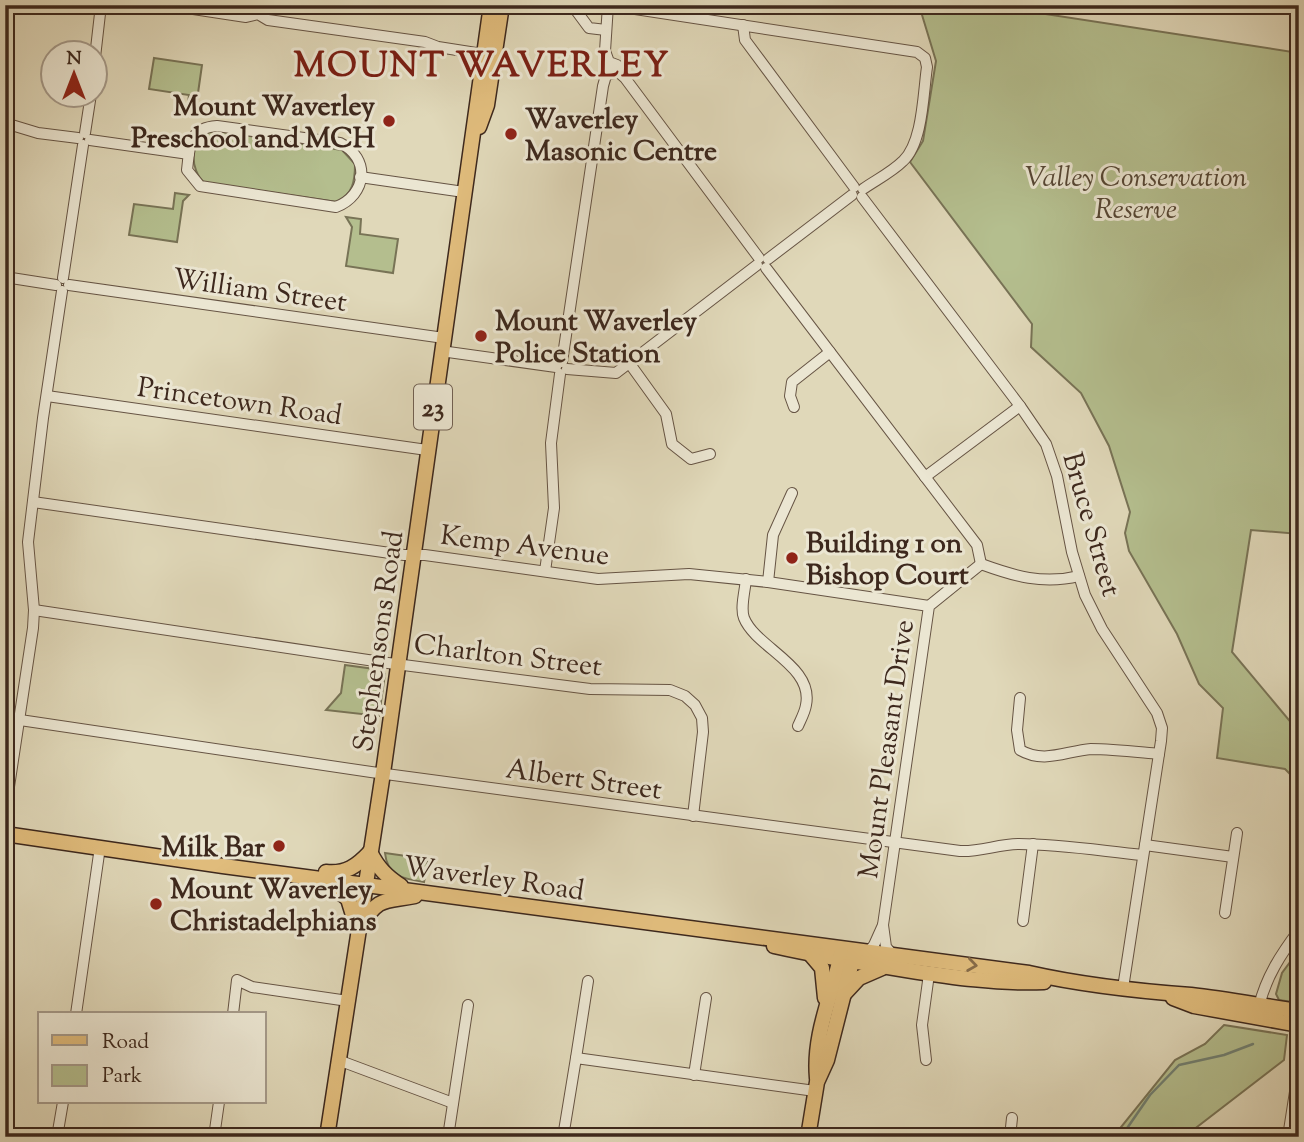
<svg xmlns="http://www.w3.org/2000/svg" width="1304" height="1142" viewBox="0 0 1304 1142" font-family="'Sorts Mill Goudy',serif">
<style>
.green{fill:#b4be8e;stroke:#787356;stroke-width:2}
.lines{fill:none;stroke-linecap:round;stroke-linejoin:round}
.stream{stroke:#718072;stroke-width:2.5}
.minor-casing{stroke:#665444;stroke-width:12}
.primary-casing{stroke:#3d281d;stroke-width:17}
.minor{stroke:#ebe6d2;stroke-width:10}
.primary{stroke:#e0bc7c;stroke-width:14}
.oneway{stroke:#866b48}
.poi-dot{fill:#8f2418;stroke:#ebe6d2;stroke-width:2.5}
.labels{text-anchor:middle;stroke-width:6;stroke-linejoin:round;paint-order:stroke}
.shield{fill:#ebe6d2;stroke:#716153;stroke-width:2}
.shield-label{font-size:26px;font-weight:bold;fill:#3d281d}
.poi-label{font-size:28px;font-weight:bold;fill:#3d281d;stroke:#ebe6d2;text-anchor:start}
.park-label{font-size:28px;font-style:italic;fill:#554634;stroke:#ebe6d2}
.street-label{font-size:28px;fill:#3d281d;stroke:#ebe6d2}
.district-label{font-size:35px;font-weight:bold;letter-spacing:2px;fill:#7a1f14;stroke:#ebe6d2}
</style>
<rect width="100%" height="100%" fill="#e0d8b9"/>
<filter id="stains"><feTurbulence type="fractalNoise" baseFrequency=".00286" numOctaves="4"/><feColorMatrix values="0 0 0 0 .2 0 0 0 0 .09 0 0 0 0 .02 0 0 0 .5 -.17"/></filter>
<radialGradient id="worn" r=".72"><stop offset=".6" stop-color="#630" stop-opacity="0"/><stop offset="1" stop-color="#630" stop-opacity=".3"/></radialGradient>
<g class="green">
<polygon points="919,5 987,5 1299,53 1299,534 1251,530 1232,652 1299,732 1299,783 1285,769 1217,758 1223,708 1199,684 1177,634 1129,551 1125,533 1130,512 1109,446 1081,393 1031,347 1032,324 910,162 923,141 936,61"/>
<polygon points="154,58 202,65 196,107 201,113 187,111 189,95 149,89"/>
<path d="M210,130L342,150L355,164C355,181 353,194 337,202L205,183C189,171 189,137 210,130Z"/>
<polygon points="175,193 189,195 183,201 177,242 129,235 134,204 173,209"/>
<polygon points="346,217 361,219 360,234 398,239 393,273 346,266 352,227"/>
<polygon points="345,665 382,670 385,674 379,716 326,710 341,693"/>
<path d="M385,853L428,859L424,882C404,879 387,876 385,853Z"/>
<polygon points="1299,950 1299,1003 1279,1000 1276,994 1282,973"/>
<polygon points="1224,1025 1287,1035 1284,1060 1184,1137 1113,1137 1175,1060 1205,1044"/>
</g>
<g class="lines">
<polyline class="stream" points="1121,1137 1150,1095 1179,1065 1224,1055 1253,1044"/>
<defs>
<g id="minor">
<polyline points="167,5 246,17 258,14 268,20 425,42 438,47 489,55"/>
<polyline points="572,5 589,28 606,30"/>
<polyline points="608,5 605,51 609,62 606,69 609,74 614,73 617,70 617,65 609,62"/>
<path d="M609,5L917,52L925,58L927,67C923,94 923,142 903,161C892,172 876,180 863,189"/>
<polyline points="743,25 745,40 854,187"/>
<polyline points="94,66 101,5"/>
<polyline points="617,71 625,78 759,258"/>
<polyline points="5,123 38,133 78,138"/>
<path d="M217,126L340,143C371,158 367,195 336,207L200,186L187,170C190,146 188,128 217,126Z"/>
<polyline points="85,133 91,94"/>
<polyline points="90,140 189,154"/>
<polyline points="360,177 464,192"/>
<polyline points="862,197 1020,406 1046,444 1057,476 1072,552 1085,595 1102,629 1157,713 1162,728 1161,741 1123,988"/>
<polyline points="768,259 852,195"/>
<polyline points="766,268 977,545 981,564"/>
<polyline points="5,277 56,285"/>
<polyline points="63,278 83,145"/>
<polyline points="69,285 444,338"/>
<polyline points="441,351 556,367"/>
<polyline points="562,362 603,86 607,72"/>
<polyline points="630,364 666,414 672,444 691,459 710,454"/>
<polyline points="567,369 616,373 757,265"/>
<polyline points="47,396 427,450"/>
<polyline points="794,407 790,396 792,382 830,352"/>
<polyline points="925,477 1020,406"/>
<polyline points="33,502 404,555 425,555 598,579 689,574 768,582 929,606"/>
<path d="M981,564C1014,576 1043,585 1079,576"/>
<polyline points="545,571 554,508 551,443 560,374"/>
<path d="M746,579C745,591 740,608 744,618C756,648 814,666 806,705C805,712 801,719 798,726"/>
<polyline points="768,582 773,535 792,493"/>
<polyline points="34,610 388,663 590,689 670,690 685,696 695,705 702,718 703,732 693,816"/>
<path d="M1020,698L1017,730L1020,750C1044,764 1066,751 1091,749C1113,749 1137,752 1159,754"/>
<path d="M20,720L371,772L960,851C980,852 999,844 1019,844C1060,844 1102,851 1143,855"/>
<polyline points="5,813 33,628 34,610 28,542 43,418 62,291"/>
<polyline points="1145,845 1233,857"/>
<polyline points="1225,913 1237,833"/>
<polyline points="1023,921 1033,844"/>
<polyline points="883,925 886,947 892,954"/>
<polyline points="869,951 874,945 883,925 929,606 981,564"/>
<path d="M1259,1006C1266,977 1281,954 1299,930"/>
<polyline points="76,1014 100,847"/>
<polyline points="233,1014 237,980 252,987 348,1001"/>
<polyline points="576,1058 588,981"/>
<polyline points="338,1060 453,1103"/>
<polyline points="926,1060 922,1025 929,974"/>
<polyline points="694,1075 706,998"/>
<polyline points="57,1137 63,1102"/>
<polyline points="214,1137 219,1102"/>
<polyline points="448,1137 468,1005"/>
<polyline points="563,1137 576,1058 815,1091"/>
<polyline points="1010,1137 1012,1118"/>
<polyline points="1288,1137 1299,1066"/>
</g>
<g id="primary">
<polyline points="479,127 487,105 502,5"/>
<path d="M5,834L223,866L1029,973C1082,985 1137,991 1191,995C1227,999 1263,1006 1299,1011"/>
<path d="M370,852C378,868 387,877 401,886"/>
<path d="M326,872C346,874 357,866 370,852"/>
<polyline points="325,880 348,899 356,925"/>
<path d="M360,926C380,896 383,902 415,896"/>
<path d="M774,946C818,956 861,963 906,970C951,977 998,984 1044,982"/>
<polyline points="811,955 822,968 825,998"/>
<polyline points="845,993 859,978 882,968"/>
<polyline points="1173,998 1194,1006 1299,1025"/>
<path d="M817,1078C813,1034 832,996 841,954"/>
<polyline points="327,1137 383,773 491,5"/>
<polyline points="808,1137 817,1082 827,1060 854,954"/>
</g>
</defs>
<use href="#minor" class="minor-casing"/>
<use href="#primary" class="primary-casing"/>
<use href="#minor" class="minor"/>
<use href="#primary" class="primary"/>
</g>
<defs><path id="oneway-chevron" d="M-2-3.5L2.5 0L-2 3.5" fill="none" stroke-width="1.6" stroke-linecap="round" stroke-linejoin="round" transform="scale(1.75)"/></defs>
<use class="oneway" href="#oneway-chevron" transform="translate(972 965) rotate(8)"/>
<g class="poi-dot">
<circle cx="389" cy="121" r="7"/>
<circle cx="511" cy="134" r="7"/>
<circle cx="481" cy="336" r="7"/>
<circle cx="792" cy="558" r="7"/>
<circle cx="279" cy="846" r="7"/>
<circle cx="156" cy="904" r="7"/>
</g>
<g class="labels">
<rect class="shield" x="414" y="384.5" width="38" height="45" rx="5"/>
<g class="shield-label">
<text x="433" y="416">23</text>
</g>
<g class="poi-label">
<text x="375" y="115" text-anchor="end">Mount Waverley<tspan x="375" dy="32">Preschool and MCH</tspan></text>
<text x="525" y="128">Waverley<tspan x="525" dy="32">Masonic Centre</tspan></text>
<text x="495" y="330">Mount Waverley<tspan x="495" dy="32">Police Station</tspan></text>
<text x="806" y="552">Building 1 on<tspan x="806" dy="32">Bishop Court</tspan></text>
<text x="265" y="856" text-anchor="end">Milk Bar</text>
<text x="170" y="898">Mount Waverley<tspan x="170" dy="32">Christadelphians</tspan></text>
</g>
<g class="park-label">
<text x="1136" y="186">Valley Conservation<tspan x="1136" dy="32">Reserve</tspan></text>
</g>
<g class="street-label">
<text transform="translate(260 289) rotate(8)" y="10">William Street</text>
<text transform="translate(240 400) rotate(8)" y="10">Princetown Road</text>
<text transform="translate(1093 524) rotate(74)" y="10">Bruce Street</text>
<text transform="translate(525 544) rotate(7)" y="10">Kemp Avenue</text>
<text transform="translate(377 641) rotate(-82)" y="10">Stephensons Road</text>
<text transform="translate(508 654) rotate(7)" y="10">Charlton Street</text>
<text transform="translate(885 749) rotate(-82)" y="10">Mount Pleasant Drive</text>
<text transform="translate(584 778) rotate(8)" y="10">Albert Street</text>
<text transform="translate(494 877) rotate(8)" y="10">Waverley Road</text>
</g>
<g class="district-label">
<text x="482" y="76">MOUNT WAVERLEY</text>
</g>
</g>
<rect width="1304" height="1142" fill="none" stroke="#e0d8b9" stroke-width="28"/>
<rect x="7" y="7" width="1290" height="1128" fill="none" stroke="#3d281d" stroke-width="3.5"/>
<rect x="14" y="14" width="1276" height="1114" fill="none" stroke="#3d281d" stroke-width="2"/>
<rect x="38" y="1012" width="228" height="91" fill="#ebe6d2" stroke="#a59a8a" stroke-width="2"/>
<rect x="52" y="1035" width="35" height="10" fill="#e0bc7c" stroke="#a59a8a" stroke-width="2"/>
<text x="102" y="1048" font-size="21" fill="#3d281d">Road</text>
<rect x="52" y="1065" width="35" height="21" fill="#b4be8e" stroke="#a59a8a" stroke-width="2"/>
<text x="102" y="1082" font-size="21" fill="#3d281d">Park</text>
<g transform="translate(74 74)"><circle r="33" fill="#ebe6d2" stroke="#a59a8a" stroke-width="2"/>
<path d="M0-5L12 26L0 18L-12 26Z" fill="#8f2418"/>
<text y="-10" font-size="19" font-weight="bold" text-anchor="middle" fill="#3d281d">N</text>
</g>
<rect width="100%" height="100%" filter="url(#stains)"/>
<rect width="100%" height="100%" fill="url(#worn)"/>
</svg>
